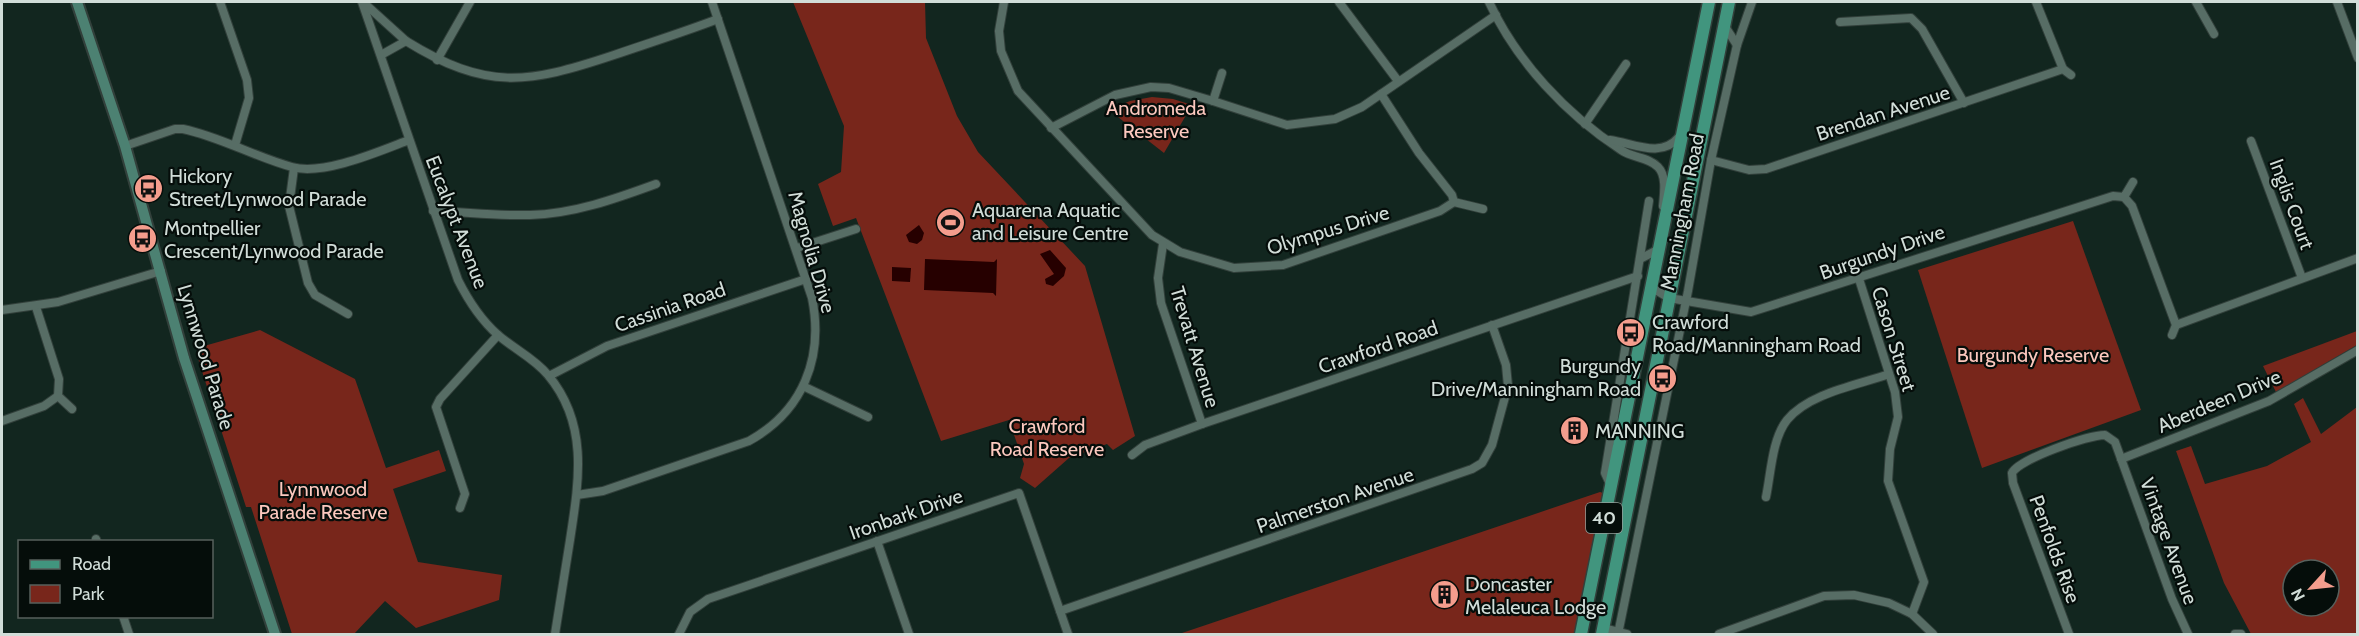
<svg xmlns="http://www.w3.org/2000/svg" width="2359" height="636" viewBox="0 0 2359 636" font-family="Cabin,sans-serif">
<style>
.green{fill:#78261b;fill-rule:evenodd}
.water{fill:#260000}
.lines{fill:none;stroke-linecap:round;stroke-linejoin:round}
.street-casing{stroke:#32403b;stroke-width:10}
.secondary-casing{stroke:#32403b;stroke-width:14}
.primary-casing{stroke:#32403b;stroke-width:15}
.street{stroke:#576d65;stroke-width:8}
.secondary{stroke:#4c8172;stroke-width:10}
.primary{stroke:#41957e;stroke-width:12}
.labels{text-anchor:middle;stroke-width:4.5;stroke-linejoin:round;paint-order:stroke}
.shield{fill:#050d0a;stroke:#949f9a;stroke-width:1.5}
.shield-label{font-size:18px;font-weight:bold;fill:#d1ddd8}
.park-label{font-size:20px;fill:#fcc8be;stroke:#050d0a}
.street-label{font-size:20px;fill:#d1ddd8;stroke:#050d0a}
.poi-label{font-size:20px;fill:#d1ddd8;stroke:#050d0a;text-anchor:start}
</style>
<rect width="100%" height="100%" fill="#12261f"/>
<g class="green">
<polygon points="793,2 925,2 926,38 957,116 978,152 1085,266 1135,436 1113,450 1107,444 1069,458 1035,488 1020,478 1024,464 1009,420 941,441 856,218 833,226 818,184 841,172 844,126"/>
<polygon points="1152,97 1173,99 1192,105 1164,153 1109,110 1130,101"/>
<polygon points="2073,221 2141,410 1982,468 1918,270"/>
<polygon points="260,330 355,379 386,468 439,450 446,471 393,489 418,562 502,575 499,600 416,628 385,601 354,634 292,634 251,507 246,507 199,362 197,348"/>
<polygon points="2357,331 2357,345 2276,392 2263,366"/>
<path d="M2303,398L2321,434L2357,407V634H2251L2224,583L2176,451L2191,446L2205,484L2267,466L2311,442L2294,404ZM2293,570H2329V606H2293Z"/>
<polygon points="1600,492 1609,495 1582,634 1179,634"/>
</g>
<g class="water">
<polygon points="919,225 924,233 922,240 917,244 909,242 906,235"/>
<polygon points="1050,250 1066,268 1064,276 1053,286 1046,284 1045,279 1054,274 1040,254"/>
<polygon points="925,259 994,262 997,259 996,296 993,293 924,290"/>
<polygon points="892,267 911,268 910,282 892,281"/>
</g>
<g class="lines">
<defs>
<g id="street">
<polyline points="220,2 247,80 249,98 235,145"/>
<path d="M362,2L458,280C468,300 481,320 498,335C514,349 534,358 548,375C589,424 579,481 570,540C565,571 560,603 555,634"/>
<polyline points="1004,2 999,31 1001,51 1018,91 1152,235 1180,252 1234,268 1283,265 1440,211 1454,202 1483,209"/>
<polyline points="1339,2 1398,81"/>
<path d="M1489,2C1517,62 1566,114 1621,150C1632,158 1649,157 1658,167C1667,176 1664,194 1663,206"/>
<polyline points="2036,2 2063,69"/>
<polyline points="2196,2 2214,34"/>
<polyline points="2337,2 2358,58"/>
<polyline points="364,3 406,41 381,55"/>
<polyline points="1840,22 1911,18 1922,29 1964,103"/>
<polyline points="1724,25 1737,45"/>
<path d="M406,41C487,91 527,84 614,55C649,43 684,32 718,19"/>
<polyline points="437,60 470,2"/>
<polyline points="1381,94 1419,153 1452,195 1454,202"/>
<polyline points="1213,101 1222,73"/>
<polyline points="1585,124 1626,64"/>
<polyline points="1051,128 1115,95 1151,87 1169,88 1213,101 1287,125 1335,119 1362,107 1496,15"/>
<path d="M1610,140C1633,143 1661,159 1679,137"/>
<polyline points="2251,141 2302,278"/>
<path d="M125,146L175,129H183C221,137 255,157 292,167C323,176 380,151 409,140"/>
<polyline points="1711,160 1749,170 1766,169 2063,69 2071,75"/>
<polyline points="294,168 289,206 308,283 315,295 348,314"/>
<polyline points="2124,197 2132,206 2176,325 2172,335"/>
<path d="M433,211C466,212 498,216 530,215C573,214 615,199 656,184"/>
<polyline points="1163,244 1158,278 1161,303 1202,424"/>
<polyline points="797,248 856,229"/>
<polyline points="1640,259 1659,249"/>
<polyline points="1859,279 1895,392 1898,417 1890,449 1888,481 1924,582 1912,614"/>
<polyline points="1651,287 1669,298 1751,312 2113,196 2124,197 2133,182"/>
<polyline points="36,307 59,379 58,396 72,409"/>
<polyline points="2,310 58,302 161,271"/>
<polyline points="2176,325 2358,258"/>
<polyline points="549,376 607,346 806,279"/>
<polyline points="805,387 868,417"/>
<polyline points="2,421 44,406 58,396"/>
<polyline points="1132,455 1145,445 1202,424 1638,276"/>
<polyline points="2121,459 2269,401 2358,350"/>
<polyline points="1611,486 1605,473 1649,201"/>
<path d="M577,495L603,491L749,441C803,411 824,358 812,298L712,2"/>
<path d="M1766,497C1771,473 1772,439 1787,420C1809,393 1858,385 1889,374"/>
<polyline points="460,508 465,494 436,407 440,399 498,335"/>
<polyline points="96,539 97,542"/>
<polyline points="877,541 909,634"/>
<polyline points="1060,611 1472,469 1482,463 1492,445 1508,386 1506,365 1492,325"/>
<polyline points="123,616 129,634"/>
<polyline points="1604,628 1627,634"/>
<polyline points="679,634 690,612 708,599 1019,493 1068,634"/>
<polyline points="1618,634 1688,291 1711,160 1737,45 1752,2"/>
<polyline points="1719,634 1824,596 1854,595 1889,603 1912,614 1933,634"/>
<path d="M2069,634L2013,483L2012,473C2019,459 2088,435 2105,435L2115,442L2172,599L2188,634"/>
<polyline points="2235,634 2241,634"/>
</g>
<polyline id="secondary" points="77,2 125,146 184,358 275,634"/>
<g id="primary">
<polyline points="1581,634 1709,2"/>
<polyline points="1602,634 1729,2"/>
</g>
</defs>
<use href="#street" class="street-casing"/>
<use href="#secondary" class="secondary-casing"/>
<use href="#primary" class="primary-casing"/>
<use href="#street" class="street"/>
<use href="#secondary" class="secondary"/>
<use href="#primary" class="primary"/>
</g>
<defs>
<symbol id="bus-disc" viewBox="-11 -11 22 22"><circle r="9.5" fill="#f49d8d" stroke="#050d0a"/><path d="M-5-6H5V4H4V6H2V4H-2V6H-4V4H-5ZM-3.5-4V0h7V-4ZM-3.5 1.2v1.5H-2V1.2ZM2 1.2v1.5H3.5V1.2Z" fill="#111"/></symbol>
<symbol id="stadium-disc" viewBox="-11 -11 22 22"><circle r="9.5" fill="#f49d8d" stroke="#050d0a"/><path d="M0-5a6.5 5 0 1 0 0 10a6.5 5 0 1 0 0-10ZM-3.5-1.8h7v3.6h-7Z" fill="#111"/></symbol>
<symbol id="building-disc" viewBox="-11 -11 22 22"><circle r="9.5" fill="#f49d8d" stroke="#050d0a"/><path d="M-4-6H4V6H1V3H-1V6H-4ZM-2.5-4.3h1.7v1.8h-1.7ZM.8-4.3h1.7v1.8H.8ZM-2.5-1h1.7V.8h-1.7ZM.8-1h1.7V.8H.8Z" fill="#111"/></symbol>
</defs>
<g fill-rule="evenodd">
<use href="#bus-disc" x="132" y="172" width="33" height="33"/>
<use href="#stadium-disc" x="934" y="206" width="33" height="33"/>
<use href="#bus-disc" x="126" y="222" width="33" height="33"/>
<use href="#bus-disc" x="1614" y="316" width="33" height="33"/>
<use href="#bus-disc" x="1646" y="362" width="33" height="33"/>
<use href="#building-disc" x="1558" y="414" width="33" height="33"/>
<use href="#building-disc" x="1428" y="578" width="33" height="33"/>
</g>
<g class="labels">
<rect class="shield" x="1586" y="503" width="36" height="30" rx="4.5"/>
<g class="shield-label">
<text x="1604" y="524">40</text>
</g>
<g class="park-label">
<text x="1156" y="115">Andromeda<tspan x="1156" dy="23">Reserve</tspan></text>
<text x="2033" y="362">Burgundy Reserve</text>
<text x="1047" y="433">Crawford<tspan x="1047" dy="23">Road Reserve</tspan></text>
<text x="323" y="496">Lynnwood<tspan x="323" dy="23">Parade Reserve</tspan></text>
</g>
<g class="street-label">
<text transform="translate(1883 113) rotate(-18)" y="7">Brendan Avenue</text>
<text transform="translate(2292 204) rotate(70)" y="7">Inglis Court</text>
<text transform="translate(1682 212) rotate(-79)" y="7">Manningham Road</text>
<text transform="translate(457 222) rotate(69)" y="7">Eucalypt Avenue</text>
<text transform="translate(1328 230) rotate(-17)" y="7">Olympus Drive</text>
<text transform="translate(812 252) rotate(74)" y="7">Magnolia Drive</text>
<text transform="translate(1882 252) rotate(-19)" y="7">Burgundy Drive</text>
<text transform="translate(670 307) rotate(-19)" y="7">Cassinia Road</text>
<text transform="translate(1894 339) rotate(73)" y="7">Cason Street</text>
<text transform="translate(1195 347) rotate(73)" y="7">Trevatt Avenue</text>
<text transform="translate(1378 347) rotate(-19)" y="7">Crawford Road</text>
<text transform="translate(206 357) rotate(73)" y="7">Lynnwood Parade</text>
<text transform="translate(2219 401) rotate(-23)" y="7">Aberdeen Drive</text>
<text transform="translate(1335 500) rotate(-19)" y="7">Palmerston Avenue</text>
<text transform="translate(906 514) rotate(-19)" y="7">Ironbark Drive</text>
<text transform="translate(2169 541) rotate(70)" y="7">Vintage Avenue</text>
<text transform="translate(2055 549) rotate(70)" y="7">Penfolds Rise</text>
</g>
<g class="poi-label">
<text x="169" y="183">Hickory<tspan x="169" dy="23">Street/Lynwood Parade</tspan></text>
<text x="972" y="217">Aquarena Aquatic<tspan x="972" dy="23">and Leisure Centre</tspan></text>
<text x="164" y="235">Montpellier<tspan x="164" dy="23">Crescent/Lynwood Parade</tspan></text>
<text x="1652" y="329">Crawford<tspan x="1652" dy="23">Road/Manningham Road</tspan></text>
<text x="1641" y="373" text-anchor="end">Burgundy<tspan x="1641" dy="23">Drive/Manningham Road</tspan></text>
<text x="1595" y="438">MANNING</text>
<text x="1465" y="591">Doncaster<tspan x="1465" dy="23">Melaleuca Lodge</tspan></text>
</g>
</g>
<rect width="2359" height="636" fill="none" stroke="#d1ddd8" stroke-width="6"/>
<rect x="18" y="540" width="195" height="78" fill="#050d0a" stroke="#57605c" stroke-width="1.5"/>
<rect x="30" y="560" width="30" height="9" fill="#41957e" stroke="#57605c" stroke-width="1.5"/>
<text x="72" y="570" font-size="18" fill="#d1ddd8">Road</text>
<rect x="30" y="585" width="30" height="18" fill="#78261b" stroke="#57605c" stroke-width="1.5"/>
<text x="72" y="600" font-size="18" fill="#d1ddd8">Park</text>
<g transform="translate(2311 588) rotate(243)"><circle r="28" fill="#050d0a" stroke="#57605c" stroke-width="1.5"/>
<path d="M0-4.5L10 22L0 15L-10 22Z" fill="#f49d8d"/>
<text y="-9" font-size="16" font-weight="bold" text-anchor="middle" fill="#d1ddd8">N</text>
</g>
</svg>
